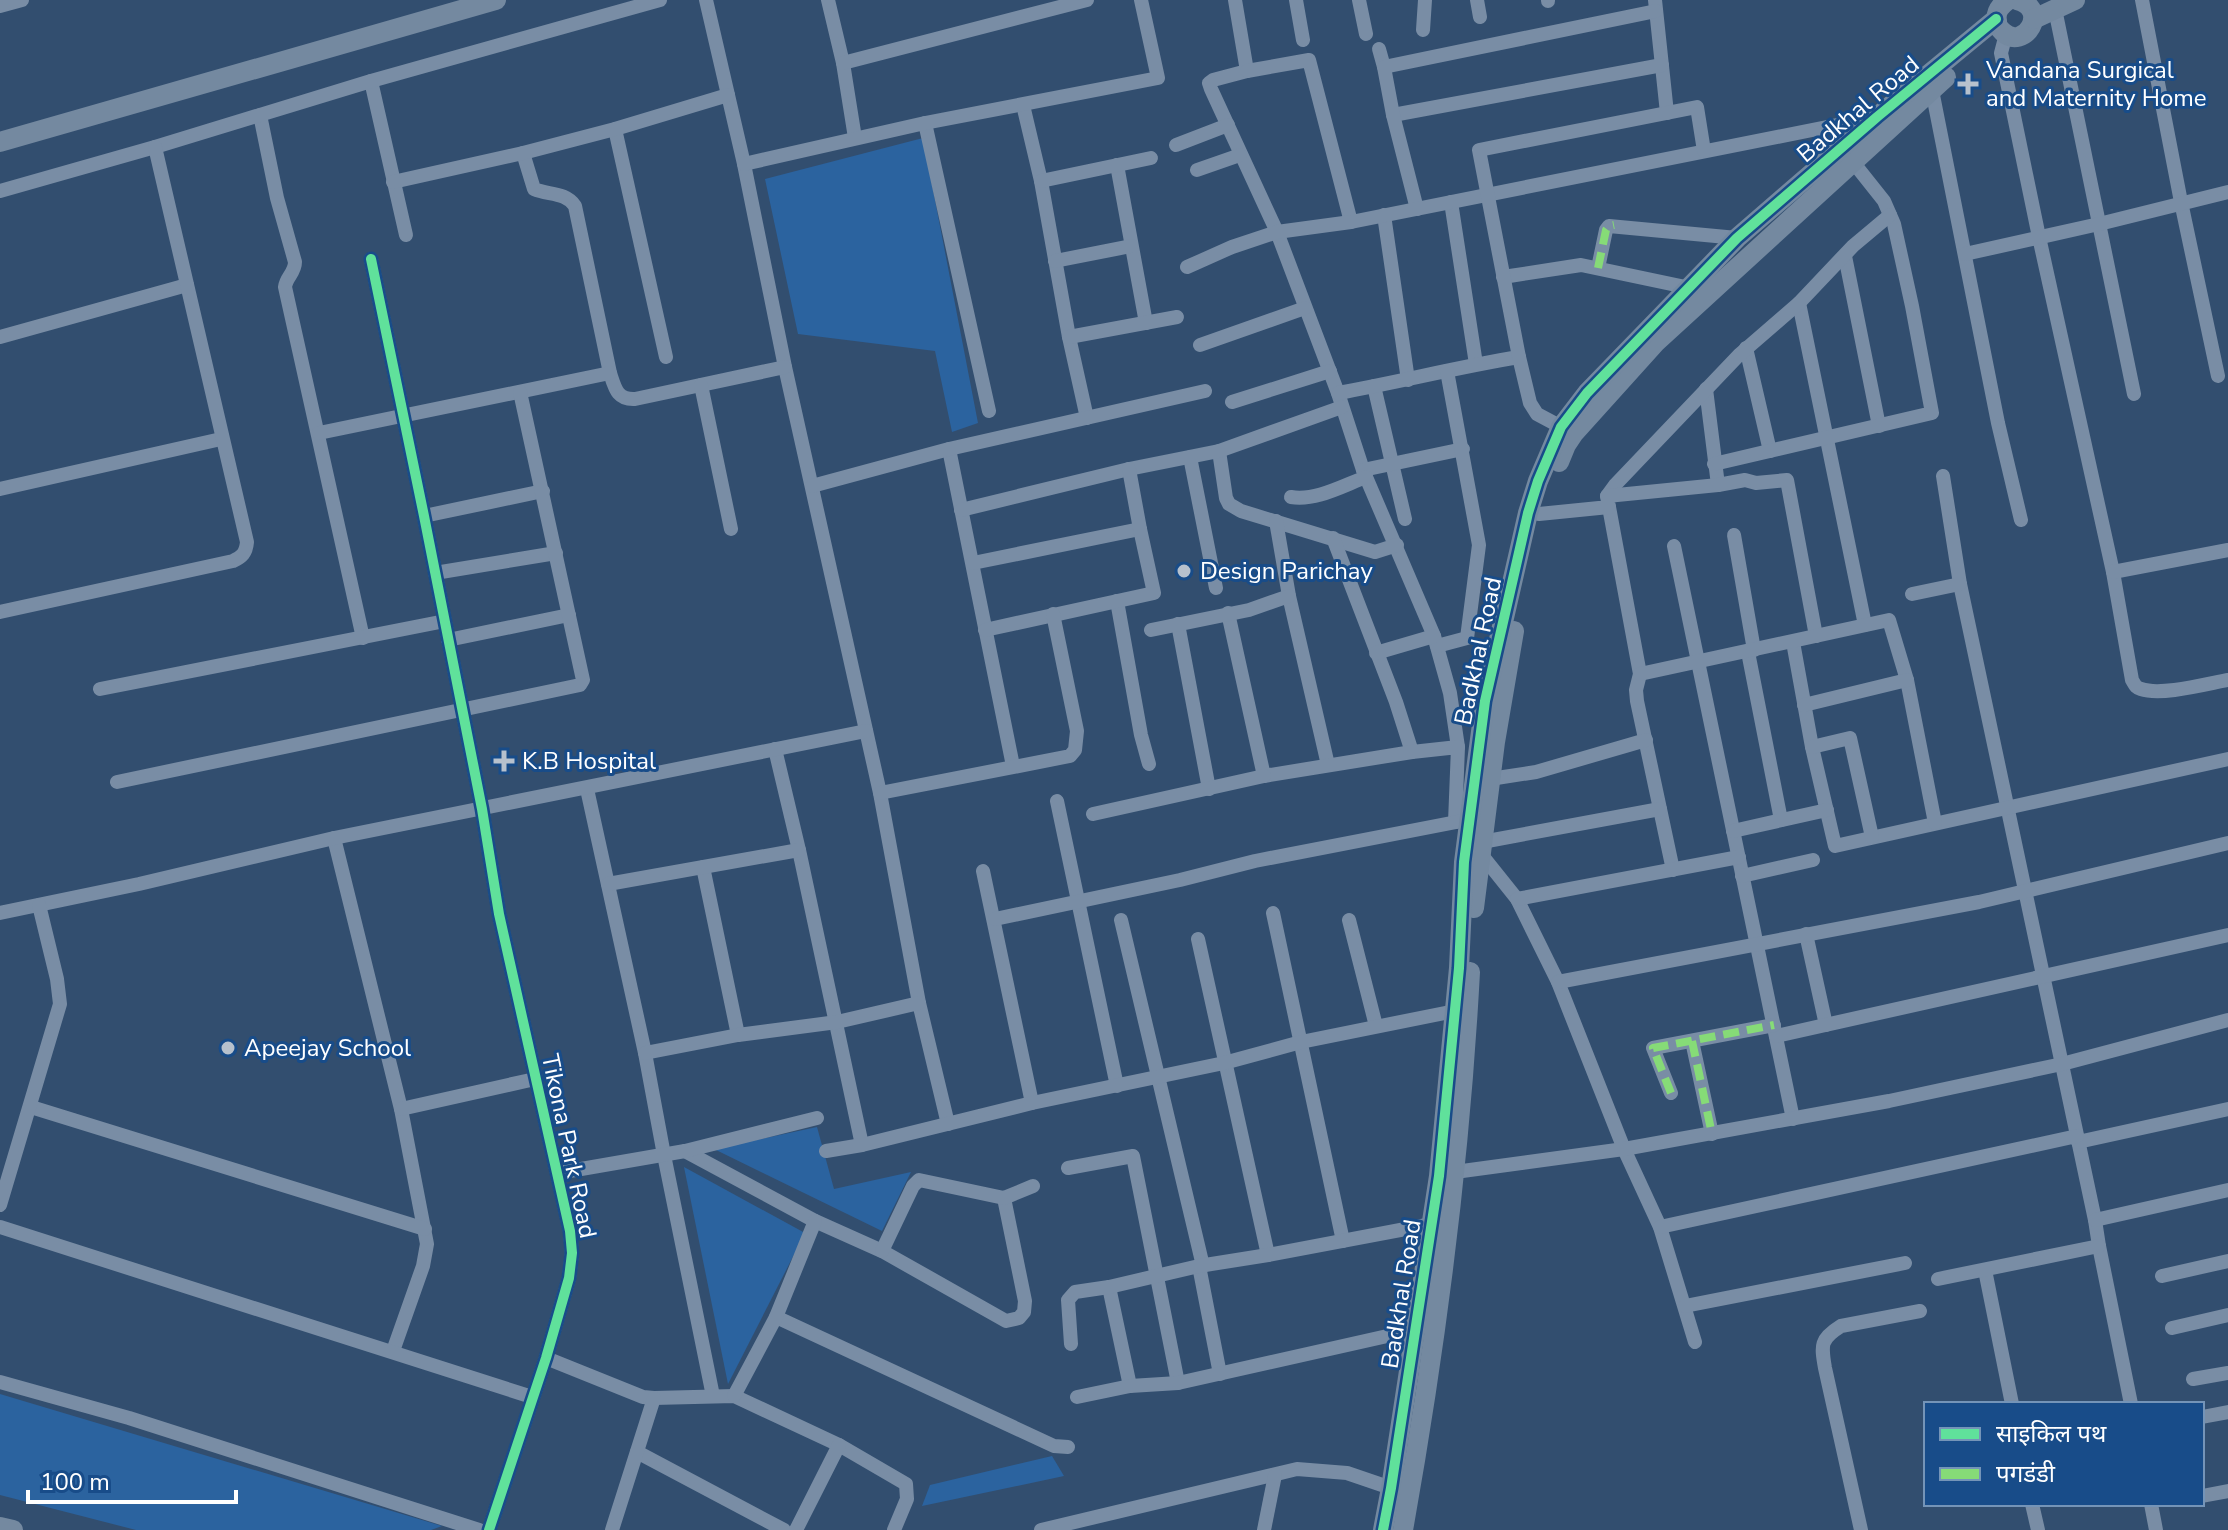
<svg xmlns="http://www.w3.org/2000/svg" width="2228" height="1530" viewBox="0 0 2228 1530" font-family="'Nunito Sans','Noto Sans Devanagari',sans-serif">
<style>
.green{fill:#2b639f}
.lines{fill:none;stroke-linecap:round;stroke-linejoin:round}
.street{stroke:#798da5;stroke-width:14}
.secondary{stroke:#7489a0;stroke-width:20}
.quiet{stroke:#86db77;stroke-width:8;stroke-dasharray:16 8;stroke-linecap:butt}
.cycleway-casing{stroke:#184c89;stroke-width:15}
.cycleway{stroke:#60e19b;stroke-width:10}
.poi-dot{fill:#b7c1cd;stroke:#184c89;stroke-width:3}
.labels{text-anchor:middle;stroke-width:6;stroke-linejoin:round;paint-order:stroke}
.poi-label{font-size:24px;fill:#fff;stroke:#184c89;text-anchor:start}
.street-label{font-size:24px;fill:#fff;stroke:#184c89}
</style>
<rect width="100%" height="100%" fill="#324e6f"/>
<g class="green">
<polygon points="923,138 978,423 952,432 935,351 798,334 765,179"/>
<polygon points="817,1127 834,1189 911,1172 882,1231 714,1149"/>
<polygon points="684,1167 805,1233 728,1384"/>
<polygon points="0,1394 442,1526 431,1530 136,1530 0,1495"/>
<polygon points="1052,1456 1064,1476 922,1506 930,1485"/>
</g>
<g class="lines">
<g class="street">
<polyline points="706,0 744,164 785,367 880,793 919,1003 948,1124"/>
<polyline points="828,0 843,63 855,138"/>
<polyline points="1235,0 1247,71 1213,80 1209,83 1211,89 1277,232 1338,393 1363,470 1434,636 1450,693 1458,747"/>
<polyline points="1296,0 1303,40"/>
<polyline points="1359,0 1366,34"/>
<polyline points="1477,0 1480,17"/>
<polyline points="1548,0 1548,1"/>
<polyline points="1655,0 1667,113"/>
<polyline points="2142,0 2181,202 2218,376"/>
<polyline points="0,6 22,0"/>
<polyline points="2055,9 2134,394"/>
<polyline points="1423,30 1425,0"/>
<path d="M2006,34L2001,53L2039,237L2113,572L2132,680C2135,685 2135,687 2141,689C2161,696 2206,684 2228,680"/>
<polyline points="1379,49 1384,67"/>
<polyline points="843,63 1087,0"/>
<polyline points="1247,71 1309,60 1351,222"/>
<polyline points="371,81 406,235"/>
<polyline points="1932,90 1998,423 2021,520"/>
<polyline points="1023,105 1041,181 1069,337 1087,418"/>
<path d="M260,115L277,198L295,262C295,273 286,277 285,287L363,638"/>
<polyline points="1393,115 1662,65"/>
<polyline points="925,123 989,411"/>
<polyline points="615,129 666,357"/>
<polyline points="1176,145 1228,125"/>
<path d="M523,153L534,189C548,195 566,192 575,206L610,373C615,388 617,400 635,399L785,367"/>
<polyline points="744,164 925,123 1158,78 1141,0"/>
<polyline points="1117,165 1146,323"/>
<polyline points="1197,170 1240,155"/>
<polyline points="1041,181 1151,158"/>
<polyline points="393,182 523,153 615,129 728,95"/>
<polyline points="0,191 155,147 371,81 660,0"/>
<polyline points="1451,202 1476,364"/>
<polyline points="1417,209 1393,115 1384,67 1656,11"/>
<polyline points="1384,215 1408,380"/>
<polyline points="1965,254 2099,224 2228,192"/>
<polyline points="1845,256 1879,426"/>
<polyline points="371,259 424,516 482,809 499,914 570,1231 572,1253 569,1278 546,1358 489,1530"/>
<polyline points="1055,261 1131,246"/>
<polyline points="1187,267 1232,247 1277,232 1351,222 1847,123 1856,125 1870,134"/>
<polyline points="1598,268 1606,230 1609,226 1737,238"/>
<polyline points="1503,277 1581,265 1695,289"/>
<polyline points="1799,303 1865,625"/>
<polyline points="0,337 187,285"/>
<polyline points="1069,337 1177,317"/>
<polyline points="1200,345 1305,308"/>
<polyline points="1746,348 1770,451"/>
<polyline points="701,385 731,529"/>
<polyline points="1374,386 1405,519"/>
<polyline points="1706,389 1718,485"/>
<path d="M1338,393C1399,382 1458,367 1519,357"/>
<polyline points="1232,402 1330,371"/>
<polyline points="1567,430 1537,414 1530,403 1519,357 1479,150 1697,107 1704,151"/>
<polyline points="319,433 610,373"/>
<polyline points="949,449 1013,766"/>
<polyline points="1219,451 1226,498 1229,504 1241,511 1375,552 1397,545"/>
<polyline points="1190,457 1216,588"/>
<polyline points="1714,464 1932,413 1912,306 1894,224 1884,201 1853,162"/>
<polyline points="1363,470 1463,449"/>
<polyline points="1943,476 1960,584 2095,1220 2099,1246 2131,1404"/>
<polyline points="812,486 949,449 1205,391"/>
<polyline points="0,489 221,439"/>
<polyline points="1607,496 1615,485 1739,355 1799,303 1853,246 1890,215"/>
<path d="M1291,497C1316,501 1342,486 1366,477"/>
<polyline points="1609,507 1640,674 1636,690 1637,701 1673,870"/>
<polyline points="961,510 1129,469 1219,451 1342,407"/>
<polyline points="1539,514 1609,507 1607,496 1718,485 1745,480 1756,483 1787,480 1816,636"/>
<polyline points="424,516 543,491"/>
<polyline points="1276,521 1289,596 1328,765"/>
<polyline points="1734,535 1754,650"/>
<polyline points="1333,538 1396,702 1412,752"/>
<polyline points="1674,546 1793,1119"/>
<polyline points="973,563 1140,529"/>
<polyline points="2113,572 2228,550"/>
<polyline points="435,573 556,553"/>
<polyline points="1912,594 1960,584"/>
<polyline points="1117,601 1141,735 1149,764"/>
<path d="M0,612L233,561C242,557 246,553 247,542L155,147"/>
<polyline points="1228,613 1264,776 1412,752 1458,747 1455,822"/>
<polyline points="1178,624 1209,789"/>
<polyline points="985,630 1154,593 1140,529 1129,469"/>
<polyline points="1151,630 1249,610 1289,596"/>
<polyline points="448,640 569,615"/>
<polyline points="1793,642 1812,747 1835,846 2228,759"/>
<polyline points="1437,646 1467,638 1479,545 1447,371"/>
<polyline points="1748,652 1781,820"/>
<polyline points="1376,653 1434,636"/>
<polyline points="1640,674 1889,620 1907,680 1935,823"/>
<polyline points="100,689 445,621"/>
<polyline points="1804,705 1907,680"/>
<polyline points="1812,747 1850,738 1872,837"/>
<polyline points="775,749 799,850 862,1145"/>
<polyline points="1490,779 1536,772 1646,740"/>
<polyline points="117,782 580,685 583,680 520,392"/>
<polyline points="587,789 645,1053 664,1155 713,1396"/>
<polyline points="880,793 1070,756 1075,750 1077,731 1053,614"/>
<polyline points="1057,801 1117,1086"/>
<polyline points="1093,814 1264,776"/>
<polyline points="1733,831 1827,810"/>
<polyline points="334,838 401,1109 427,1244 423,1266 393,1351"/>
<polyline points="1482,842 1660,809"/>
<polyline points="1481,854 1517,899 1558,982 1624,1149 1660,1227 1695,1342"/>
<polyline points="703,867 738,1035"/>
<polyline points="983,871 1032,1103"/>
<polyline points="1742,876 1813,860"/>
<polyline points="608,884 799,850"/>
<polyline points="1517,899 1739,857"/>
<polyline points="0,913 139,884 334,838 866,731"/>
<polyline points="1273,913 1343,1241"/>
<polyline points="995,919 1180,880 1255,861 1477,818"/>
<polyline points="1121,920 1203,1266"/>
<polyline points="1349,920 1376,1026"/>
<polyline points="1806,934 1826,1025"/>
<polyline points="1198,939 1268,1255"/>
<polyline points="1558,982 1979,902 2228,843"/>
<polyline points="1776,1036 2228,935"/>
<polyline points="1692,1041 1712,1134"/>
<polyline points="645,1053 738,1035 837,1022 919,1003"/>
<polyline points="1671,1093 1653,1048 1774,1025"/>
<polyline points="31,1107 425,1229"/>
<polyline points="401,1109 535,1079"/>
<polyline points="2078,1142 2228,1109"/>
<polyline points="685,1151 815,1221 882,1251 1006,1321 1019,1318 1024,1312 1025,1301 1004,1198"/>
<polyline points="826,1151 862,1145 1032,1103 1224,1063 1301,1042 1460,1010"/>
<polyline points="1068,1168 1133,1156 1178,1383"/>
<polyline points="1455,1172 1624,1149 1889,1101 2062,1064 2228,1020"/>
<polyline points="558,1173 685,1151 817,1118"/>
<polyline points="0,1205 60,1004 57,979 39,905"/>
<polyline points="2095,1220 2228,1190"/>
<polyline points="0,1227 532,1397"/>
<polyline points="1660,1227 2077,1136"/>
<polyline points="882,1251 913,1186 919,1180 1004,1198 1033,1186"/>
<polyline points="1199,1266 1220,1374"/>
<polyline points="1985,1270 2012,1404"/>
<polyline points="2162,1276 2228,1261"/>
<polyline points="1938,1279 2099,1246"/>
<polyline points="1109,1287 1130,1386"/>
<polyline points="1685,1306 1905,1263"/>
<polyline points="776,1317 1054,1446 1068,1447"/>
<polyline points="2172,1328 2228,1315"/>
<polyline points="1071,1344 1068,1300 1075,1292 1109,1287 1199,1266 1268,1255 1432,1224"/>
<polyline points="546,1358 643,1397 654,1398 734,1396 839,1445 906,1484 907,1499 894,1530"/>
<polyline points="2193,1379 2228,1373"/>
<polyline points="0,1382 129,1418 479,1530"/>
<polyline points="734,1396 776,1317 815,1221"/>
<polyline points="1077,1397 1130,1386 1178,1383 1414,1330"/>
<polyline points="2202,1417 2228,1412"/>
<polyline points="637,1452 784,1530"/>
<polyline points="2202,1496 2228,1491"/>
<polyline points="2032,1504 2038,1530"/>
<polyline points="2151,1504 2156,1530"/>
<polyline points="612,1530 654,1398"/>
<polyline points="796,1530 839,1445"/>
<polyline points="1041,1530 1297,1469 1347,1473 1391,1488"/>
<polyline points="1264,1530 1275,1475"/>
<path d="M1861,1530L1825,1368C1821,1345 1820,1339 1841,1326L1920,1311"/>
</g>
<g class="secondary">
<path d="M2008,0C2001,5 1995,11 1997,21C1997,26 1999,28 2003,32C2024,52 2051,9 2017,0"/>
<polyline points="2034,19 2075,0"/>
<polyline points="0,142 496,0"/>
<polyline points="1559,462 1566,445 1574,433 1656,342 1946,77"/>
<polyline points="1474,908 1495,742 1514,631"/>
<polyline points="0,1527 13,1530"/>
<polyline points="1383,1530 1391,1488 1439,1176 1459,968 1464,862 1485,701 1528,513 1538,481 1561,427 1587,393 1737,238 1877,117 1996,19"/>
<path d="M1403,1530C1436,1346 1460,1159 1470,972"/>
</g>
<g class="quiet">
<polyline points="1598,268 1606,230 1609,226 1614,225"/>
<polyline points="1692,1041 1712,1134"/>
<polyline points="1671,1093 1653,1048 1774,1025"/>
</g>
<defs>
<g id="cycleway">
<polyline points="371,259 424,516 482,809 499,914 570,1231 572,1253 569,1278 546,1358 489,1530"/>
<polyline points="1383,1530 1391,1488 1439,1176 1459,968 1464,862 1485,701 1528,513 1538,481 1561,427 1587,393 1737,238 1877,117 1996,19"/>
</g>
</defs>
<use href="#cycleway" class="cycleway-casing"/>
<use href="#cycleway" class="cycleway"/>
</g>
<g class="poi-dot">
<path d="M1964 72h8v8h8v8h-8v8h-8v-8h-8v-8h8z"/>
<circle cx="1184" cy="571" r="8"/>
<path d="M500 749h8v8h8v8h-8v8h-8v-8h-8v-8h8z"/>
<circle cx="228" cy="1048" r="8"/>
</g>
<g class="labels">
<g class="poi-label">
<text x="1986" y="78">Vandana Surgical<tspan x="1986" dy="28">and Maternity Home</tspan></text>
<text x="1200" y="579">Design Parichay</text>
<text x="522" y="769">K.B Hospital</text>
<text x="244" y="1056">Apeejay School</text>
</g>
<g class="street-label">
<text transform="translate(1858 109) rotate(-40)" y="8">Badkhal Road</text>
<text transform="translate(1478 651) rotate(-78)" y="8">Badkhal Road</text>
<text transform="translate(569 1146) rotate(78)" y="8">Tikona Park Road</text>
<text transform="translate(1401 1294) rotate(-81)" y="8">Badkhal Road</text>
</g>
</g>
<rect x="1924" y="1402" width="280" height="104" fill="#184c89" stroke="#7494b8" stroke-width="2"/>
<rect x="1940" y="1428" width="40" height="12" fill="#60e19b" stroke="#7494b8" stroke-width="2"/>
<text x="1996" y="1442" font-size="24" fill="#ffffff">साइकिल पथ</text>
<rect x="1940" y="1468" width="40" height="12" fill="#86db77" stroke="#7494b8" stroke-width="2"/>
<text x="1996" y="1482" font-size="24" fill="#ffffff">पगडंडी</text>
<path d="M28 1490v12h208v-12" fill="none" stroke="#ffffff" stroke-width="4"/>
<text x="40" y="1490" font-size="24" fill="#ffffff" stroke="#184c89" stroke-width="6" paint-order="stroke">100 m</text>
</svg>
